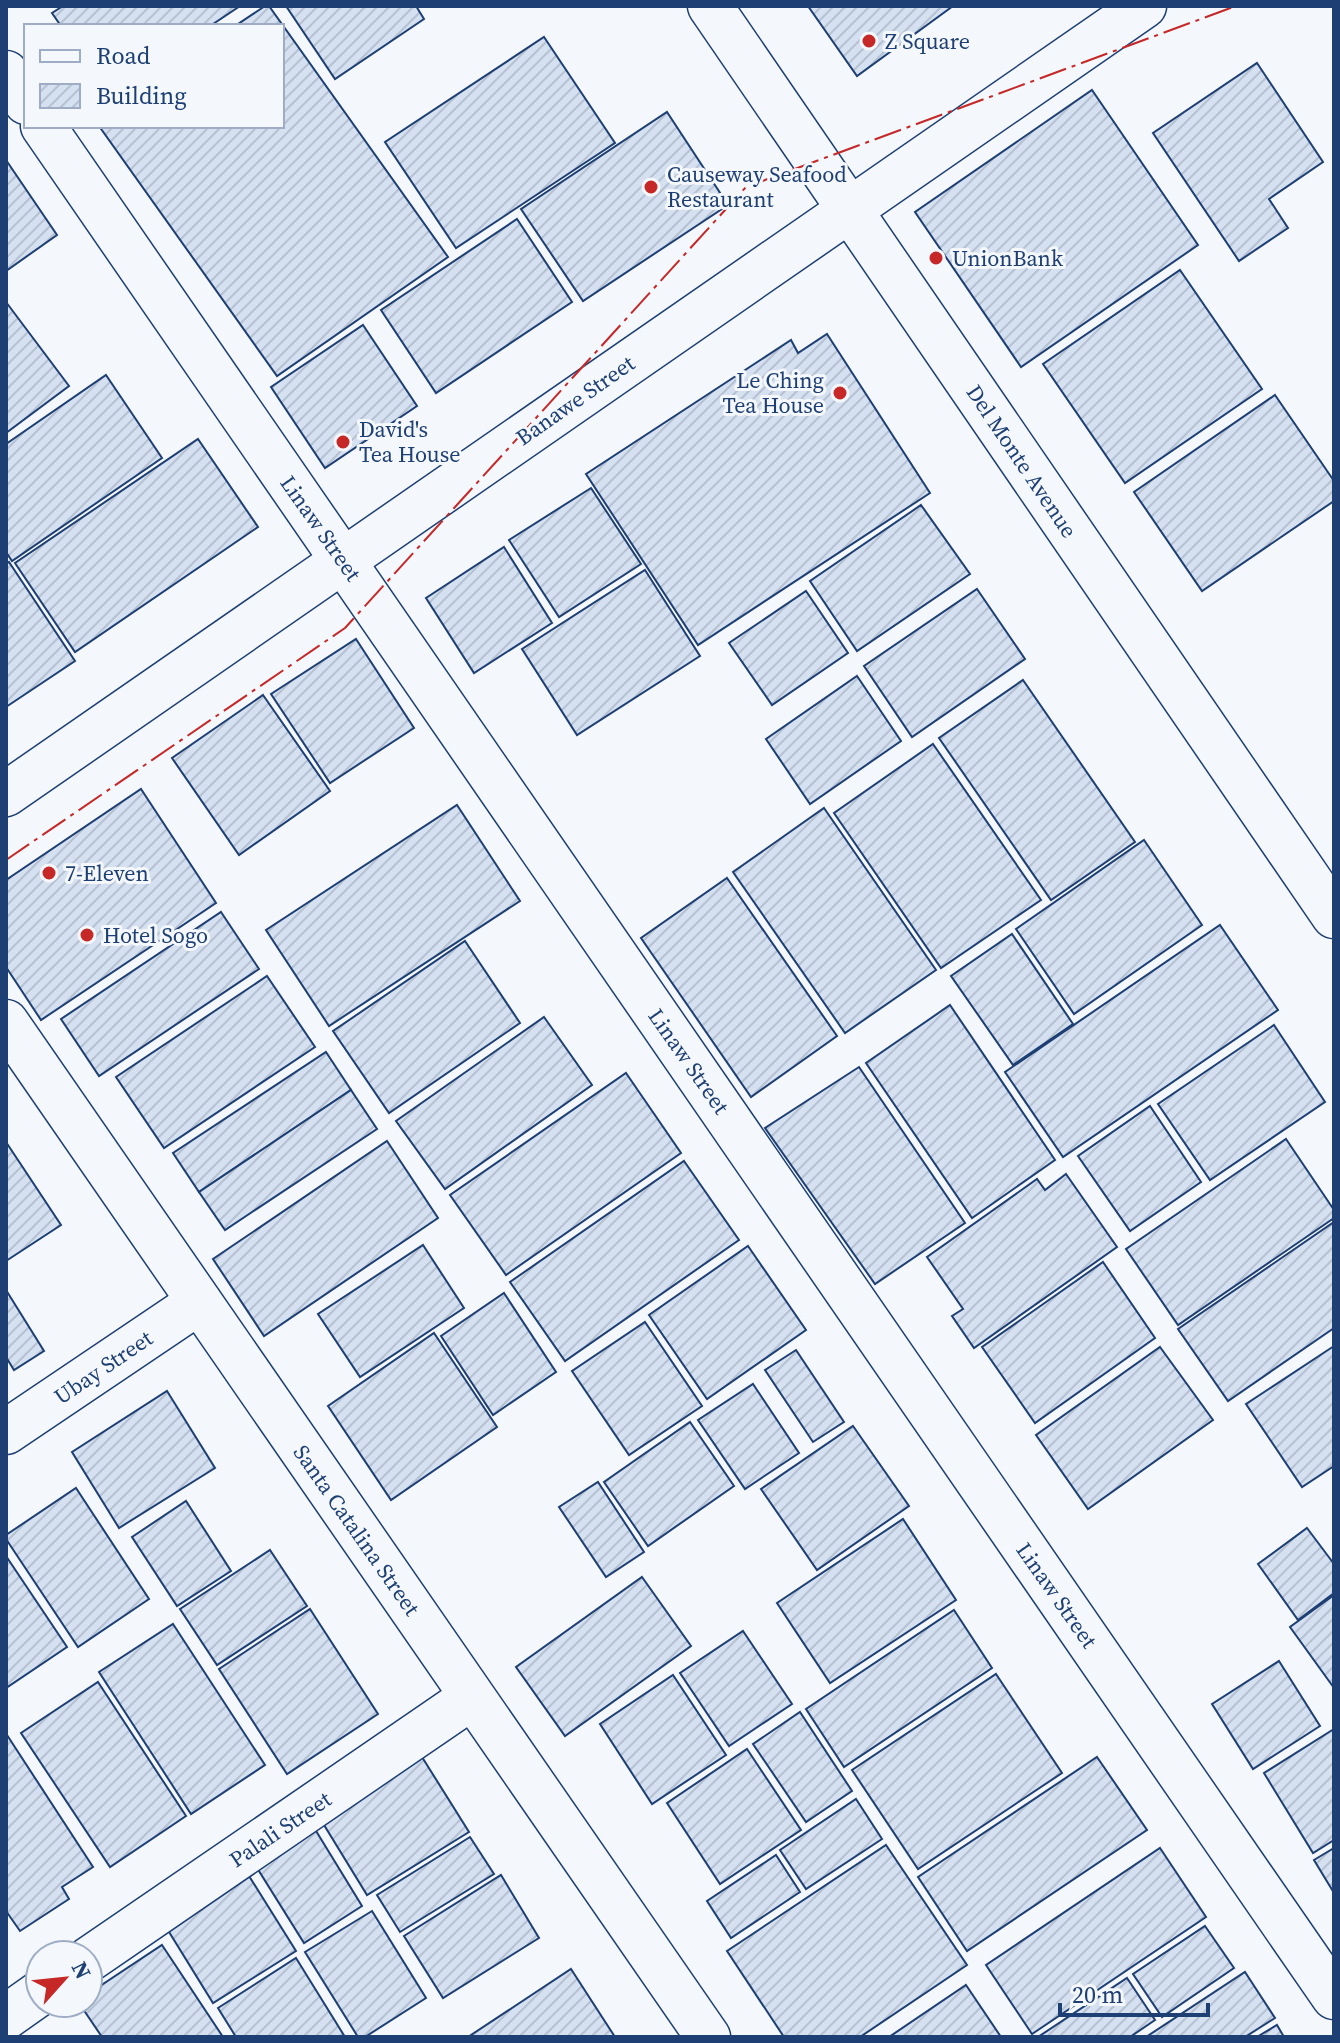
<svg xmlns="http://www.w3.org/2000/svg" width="1340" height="2043" font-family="'Source Serif 4',serif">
<defs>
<pattern id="building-hatch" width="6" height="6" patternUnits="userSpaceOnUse" patternTransform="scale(2)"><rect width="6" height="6" fill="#d5e0f0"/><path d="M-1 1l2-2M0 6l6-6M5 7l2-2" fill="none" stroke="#b6c1d1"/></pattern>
</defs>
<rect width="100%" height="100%" fill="#f4f7fb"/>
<g fill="url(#building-hatch)" stroke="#1d3f73" stroke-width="2">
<polygon points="63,6 240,6 210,26 61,26 52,13"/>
<polygon points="265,6 269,6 448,257 277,376 99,126 282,126 282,26 235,26"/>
<polygon points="286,6 416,6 424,19 335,79"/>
<polygon points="808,6 953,6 857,76"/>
<polygon points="544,37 615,143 456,248 385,142"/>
<polygon points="1257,63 1323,162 1269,199 1288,228 1239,261 1153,133"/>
<polygon points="1092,90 1198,245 1021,367 915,212"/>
<polygon points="667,112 728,205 583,301 521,209"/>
<polygon points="6,160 57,235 6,271"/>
<polygon points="517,219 572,302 436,393 381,310"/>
<polygon points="1180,270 1262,389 1125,483 1043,364"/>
<polygon points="6,302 69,386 6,433"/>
<polygon points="363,325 417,406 325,468 271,387"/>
<polygon points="827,334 930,493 698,645 586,474 791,340 798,353"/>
<polygon points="106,375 162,458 12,561 6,552 6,444"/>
<polygon points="1275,395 1334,481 1334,501 1202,591 1134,492"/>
<polygon points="198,439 258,527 75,652 15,563"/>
<polygon points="591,488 641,564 559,617 509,540"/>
<polygon points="921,505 970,574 857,651 810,581"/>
<polygon points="504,547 552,623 474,673 426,598"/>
<polygon points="9,562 75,661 6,707 6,564"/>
<polygon points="645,570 700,656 577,735 522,649"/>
<polygon points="977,589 1025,659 912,737 864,666"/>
<polygon points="806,591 848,653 772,705 729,643"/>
<polygon points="356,639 414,728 330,783 271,694"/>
<polygon points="857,676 901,741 810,804 766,739"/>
<polygon points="1023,680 1135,842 1051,900 939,738"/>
<polygon points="263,695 330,791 239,855 172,758"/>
<polygon points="933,744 1041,900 941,968 834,813"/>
<polygon points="141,789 216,903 41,1020 6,967 6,880"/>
<polygon points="457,805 520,901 329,1026 266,930"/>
<polygon points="824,808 936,970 845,1033 733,872"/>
<polygon points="1144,840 1202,925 1074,1014 1016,929"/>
<polygon points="727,878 837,1036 751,1097 641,938"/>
<polygon points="221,912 259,969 99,1076 61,1019"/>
<polygon points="1220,925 1278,1010 1063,1157 1005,1072"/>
<polygon points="1012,934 1073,1024 1013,1065 951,976"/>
<polygon points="465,941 520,1023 389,1113 333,1031"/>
<polygon points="267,976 315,1047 164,1148 116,1077"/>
<polygon points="950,1005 1055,1160 972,1218 866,1063"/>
<polygon points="544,1017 592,1085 445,1189 396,1121"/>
<polygon points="1274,1025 1325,1102 1210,1180 1158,1104"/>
<polygon points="326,1052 351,1090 199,1192 173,1153"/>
<polygon points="859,1067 965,1223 875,1284 765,1128"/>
<polygon points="626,1073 681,1153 506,1275 450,1195"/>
<polygon points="351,1090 377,1129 225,1230 199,1192"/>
<polygon points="1150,1106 1201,1182 1130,1231 1078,1156"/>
<polygon points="1286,1139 1334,1210 1334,1218 1178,1325 1126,1249"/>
<polygon points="387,1141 438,1218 264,1336 213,1259"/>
<polygon points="6,1142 61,1225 6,1261"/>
<polygon points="684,1161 739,1240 565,1361 510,1282"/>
<polygon points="1066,1174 1117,1247 974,1348 952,1316 963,1309 927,1257 1037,1179 1045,1190"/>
<polygon points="1334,1222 1334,1328 1228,1401 1178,1329"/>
<polygon points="423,1245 464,1308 360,1377 318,1314"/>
<polygon points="748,1246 806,1330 707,1399 649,1315"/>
<polygon points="1103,1262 1155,1338 1035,1423 982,1347"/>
<polygon points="6,1290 44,1351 14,1370 6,1357"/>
<polygon points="504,1293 556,1372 493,1415 441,1336"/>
<polygon points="645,1322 702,1406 629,1455 572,1371"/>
<polygon points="434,1333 497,1427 391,1500 328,1406"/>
<polygon points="1334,1346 1334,1466 1302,1487 1246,1404"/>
<polygon points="1160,1347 1213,1420 1088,1509 1036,1435"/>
<polygon points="796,1350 844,1422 813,1442 765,1370"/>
<polygon points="753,1384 799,1453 745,1489 698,1420"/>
<polygon points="167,1391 215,1468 119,1528 72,1452"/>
<polygon points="690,1422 734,1486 648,1546 604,1482"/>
<polygon points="853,1426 909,1506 817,1570 761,1489"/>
<polygon points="598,1482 644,1552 606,1577 559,1507"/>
<polygon points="76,1488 149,1599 78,1647 6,1539 6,1535"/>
<polygon points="186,1501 231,1571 177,1606 132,1537"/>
<polygon points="903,1519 956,1600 830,1683 777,1603"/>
<polygon points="1307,1528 1334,1564 1334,1593 1298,1620 1258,1564"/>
<polygon points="270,1550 307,1606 217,1665 180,1609"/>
<polygon points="6,1556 67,1647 6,1688"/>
<polygon points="642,1577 691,1646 565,1736 516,1667"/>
<polygon points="1334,1595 1334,1688 1290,1627"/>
<polygon points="310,1609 378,1714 287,1774 219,1669"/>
<polygon points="954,1610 992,1668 844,1767 806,1709"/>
<polygon points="173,1624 265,1765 191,1814 99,1672"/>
<polygon points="743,1631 792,1704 729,1746 680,1673"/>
<polygon points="1279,1661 1320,1726 1253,1769 1212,1704"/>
<polygon points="996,1674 1062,1773 918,1869 852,1770"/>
<polygon points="673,1675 726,1755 652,1804 600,1724"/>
<polygon points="98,1682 186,1816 110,1867 21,1733"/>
<polygon points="800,1712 852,1791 806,1822 753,1744"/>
<polygon points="1334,1729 1334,1840 1313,1853 1264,1773"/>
<polygon points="7,1735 93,1867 62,1887 69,1899 20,1931 6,1911"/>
<polygon points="747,1749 801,1830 720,1884 667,1803"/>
<polygon points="422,1757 469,1832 367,1895 321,1820"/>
<polygon points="1097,1757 1147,1830 967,1951 918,1877"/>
<polygon points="856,1799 882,1839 806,1889 780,1850"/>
<polygon points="313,1826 362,1906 304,1943 254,1863"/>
<polygon points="470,1837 494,1874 400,1932 377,1895"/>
<polygon points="886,1845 967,1965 860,2037 784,2037 727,1951"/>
<polygon points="1160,1848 1206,1917 1032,2034 986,1965"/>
<polygon points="1334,1848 1334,1893 1314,1860"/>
<polygon points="776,1855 800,1892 731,1938 707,1901"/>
<polygon points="501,1875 539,1938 443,1998 404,1936"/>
<polygon points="249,1876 296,1951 213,2003 166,1927"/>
<polygon points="372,1911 426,1998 365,2037 358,2037 305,1952"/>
<polygon points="1205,1926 1234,1968 1162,2017 1133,1974"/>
<polygon points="162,1945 223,2037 102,2037 79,2003 88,2003 88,1994"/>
<polygon points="296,1958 345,2037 236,2037 218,2008"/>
<polygon points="571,1969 615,2037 468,2037"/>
<polygon points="1245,1972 1275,2018 1245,2037 1146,2037"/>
<polygon points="1127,1978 1155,2020 1130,2037 1038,2037"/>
<polygon points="966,1985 1001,2037 889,2037"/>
<polygon points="1277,2025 1284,2037 1257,2037"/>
</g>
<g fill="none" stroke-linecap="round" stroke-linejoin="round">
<g stroke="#1d3f73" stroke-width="47">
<g id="minor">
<polyline points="6,73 26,102"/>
<polyline points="43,126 1334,1997"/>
<polyline points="6,1022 708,2037"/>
<polyline points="6,1432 199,1302"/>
<polyline points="88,1960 472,1697"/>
<polyline points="6,2017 40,1993"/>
</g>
</g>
<g stroke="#1d3f73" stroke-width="47">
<g id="major">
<polyline points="710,6 1334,916"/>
<polyline points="6,794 1144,6"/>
</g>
</g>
<use href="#minor" stroke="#f4f7fb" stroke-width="44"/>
<use href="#major" stroke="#f4f7fb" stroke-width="44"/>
<polyline stroke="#c62828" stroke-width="2" stroke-dasharray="28 6 4 6" stroke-linecap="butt" points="6,860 345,628 746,187 1236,6"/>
</g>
<g fill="#c62828" stroke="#f4f7fb" stroke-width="3">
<circle cx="869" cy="41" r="8"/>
<circle cx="651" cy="187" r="8"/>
<circle cx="936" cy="258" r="8"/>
<circle cx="840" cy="393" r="8"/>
<circle cx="343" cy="442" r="8"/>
<circle cx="49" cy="873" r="8"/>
<circle cx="87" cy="935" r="8"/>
</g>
<g text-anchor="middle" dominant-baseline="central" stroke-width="6" stroke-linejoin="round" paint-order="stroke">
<g font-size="22" fill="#1d3f73" stroke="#f4f7fb" text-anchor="start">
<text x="885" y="41">Z Square</text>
<text x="667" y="174">Causeway Seafood<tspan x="667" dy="25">Restaurant</tspan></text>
<text x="952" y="258">UnionBank</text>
<text x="824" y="380" text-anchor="end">Le Ching<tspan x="824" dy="25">Tea House</tspan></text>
<text x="359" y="429">David's<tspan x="359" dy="25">Tea House</tspan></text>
<text x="65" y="873">7-Eleven</text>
<text x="103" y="935">Hotel Sogo</text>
</g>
<g font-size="22" fill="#1d3f73" stroke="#f4f7fb">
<text transform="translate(575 400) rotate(-35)">Banawe Street</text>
<text transform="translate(1022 461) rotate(56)">Del Monte Avenue</text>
<text transform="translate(321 528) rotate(55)">Linaw Street</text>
<text transform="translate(689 1061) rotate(55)">Linaw Street</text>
<text transform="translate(103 1367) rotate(-34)">Ubay Street</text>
<text transform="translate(357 1530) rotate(55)">Santa Catalina Street</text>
<text transform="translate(1057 1595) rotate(55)">Linaw Street</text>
<text transform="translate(280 1829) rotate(-34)">Palali Street</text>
</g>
</g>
<rect width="1340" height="2043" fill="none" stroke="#1d3f73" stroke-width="16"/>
<rect x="24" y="24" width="260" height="104" fill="#f4f7fb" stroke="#9eadc5" stroke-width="2"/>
<rect x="40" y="50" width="40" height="12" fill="#f4f7fb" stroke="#9eadc5" stroke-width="2"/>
<text x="96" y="64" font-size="24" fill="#1d3f73">Road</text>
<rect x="40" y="84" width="40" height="24" fill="url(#building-hatch)" stroke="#9eadc5" stroke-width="2"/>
<text x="96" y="104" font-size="24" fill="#1d3f73">Building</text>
<g transform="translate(64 1979) rotate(63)"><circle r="38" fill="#f4f7fb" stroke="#9eadc5" stroke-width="2"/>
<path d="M0-6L14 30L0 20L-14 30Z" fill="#c62828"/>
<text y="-12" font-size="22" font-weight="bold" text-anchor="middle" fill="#1d3f73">N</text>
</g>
<path d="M1060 2003v12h148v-12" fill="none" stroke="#1d3f73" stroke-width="4"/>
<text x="1072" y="2003" font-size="24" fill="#1d3f73" stroke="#f4f7fb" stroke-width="6" paint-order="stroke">20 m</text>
</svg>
